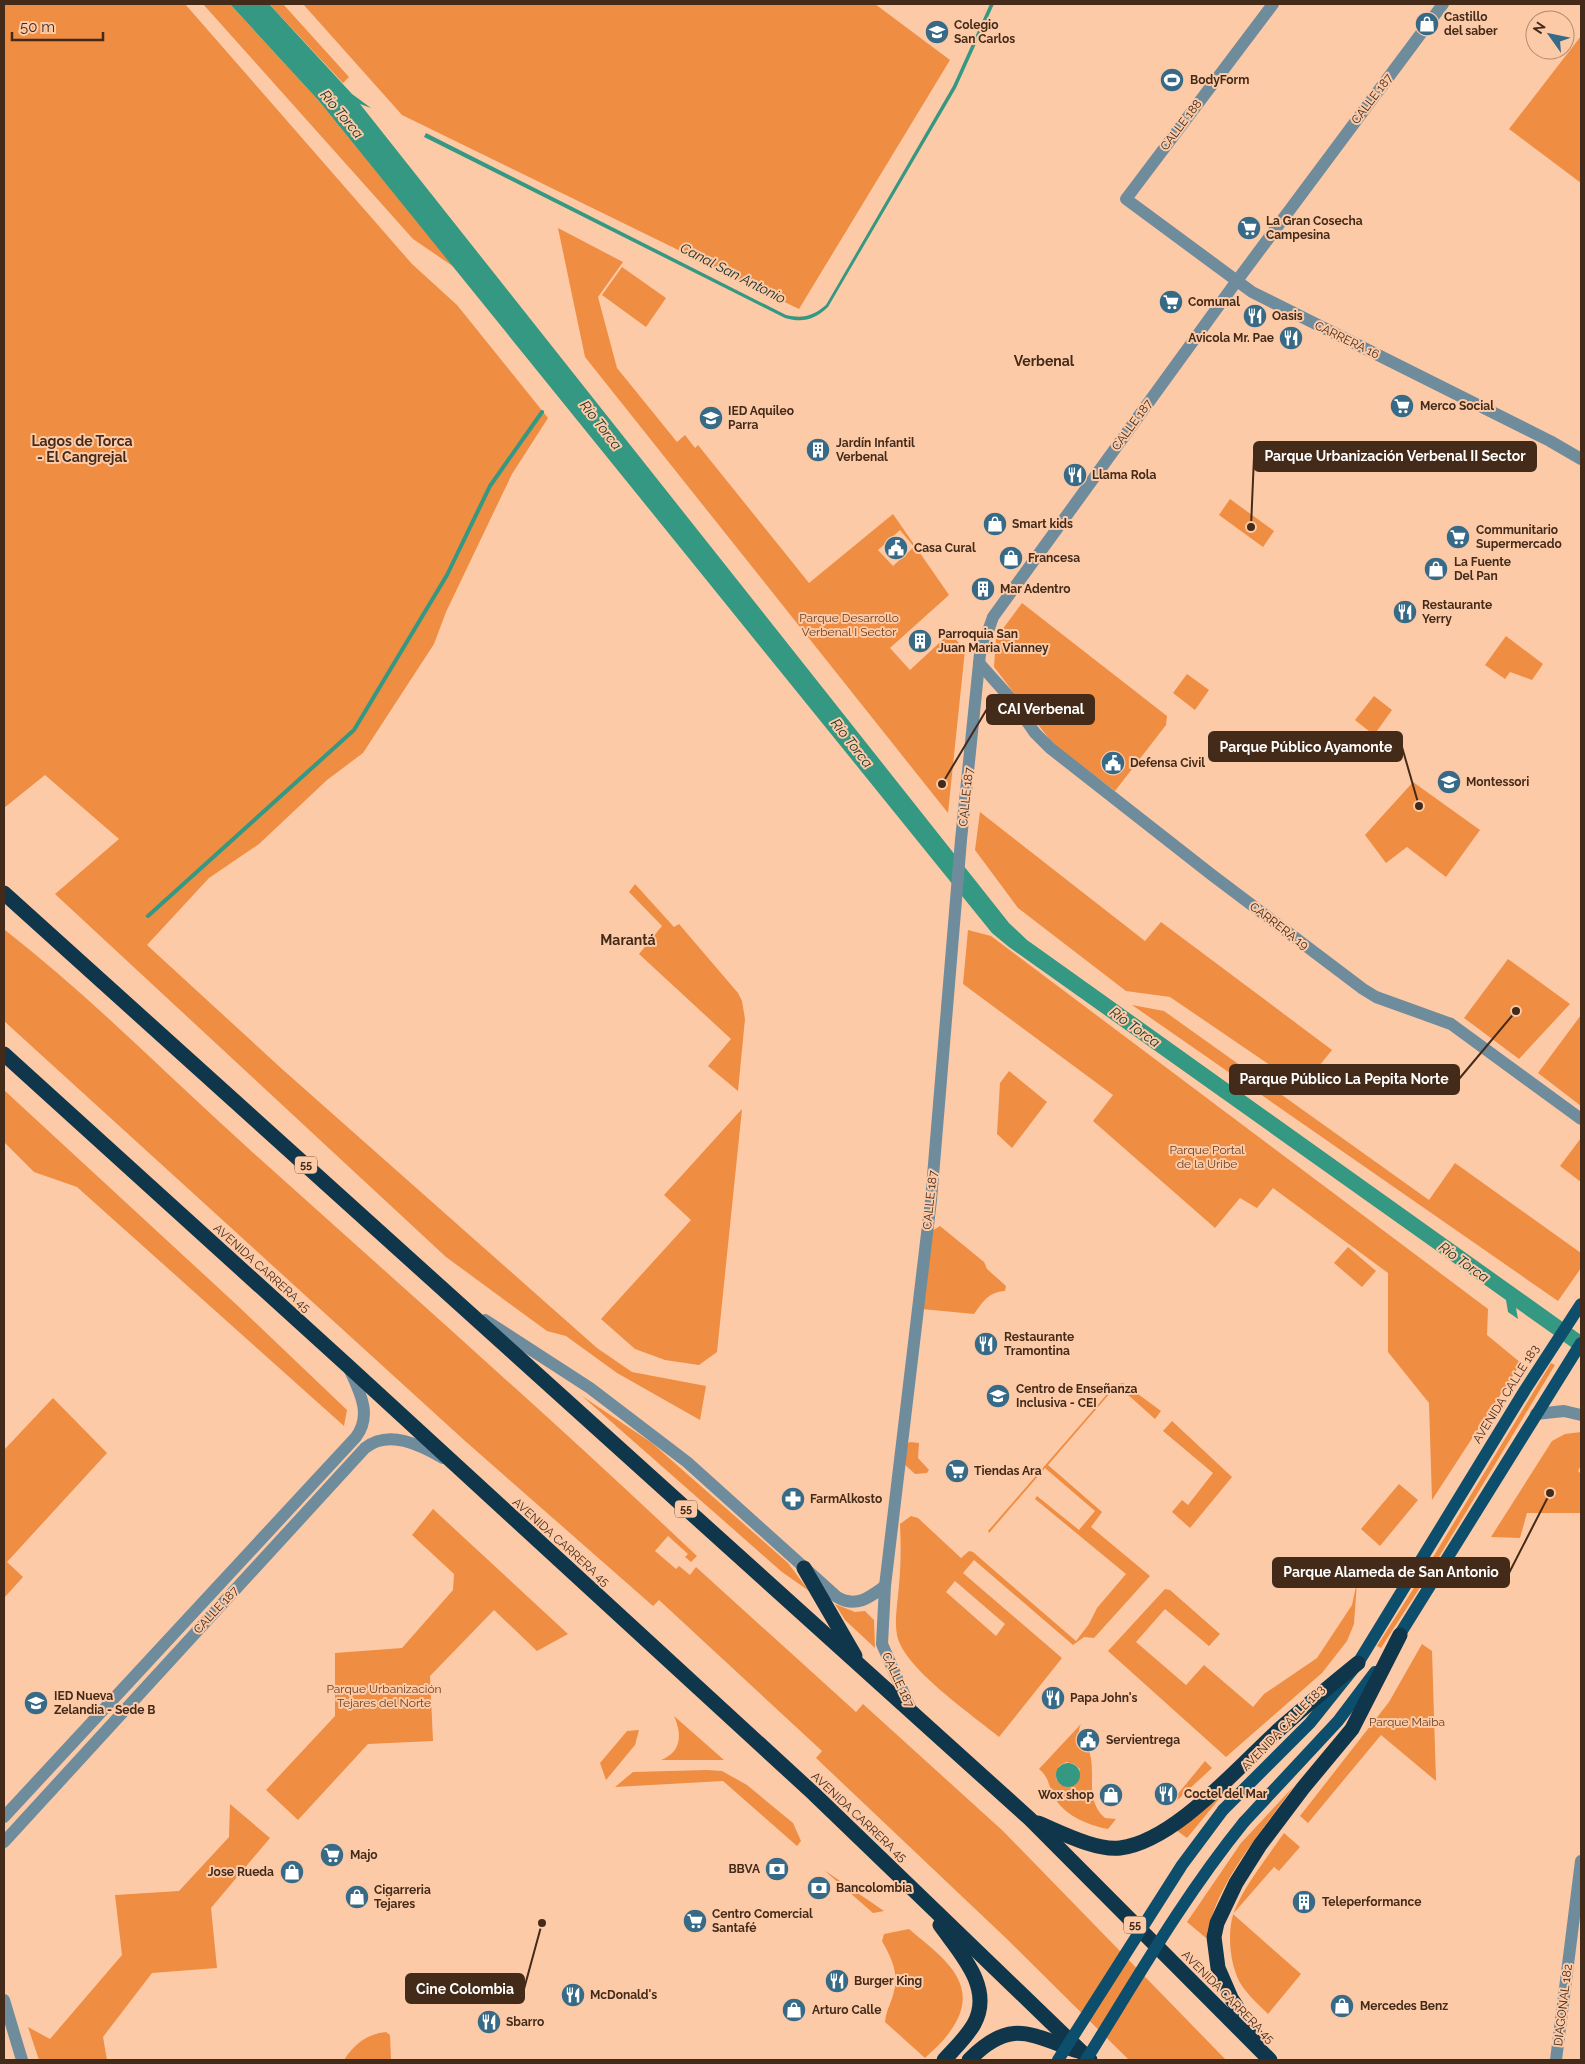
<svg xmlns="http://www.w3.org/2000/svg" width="1585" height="2064" font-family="Raleway,sans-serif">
<rect width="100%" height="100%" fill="#fdcaa7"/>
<g fill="#ef8d42" fill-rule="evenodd">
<polygon points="4,4 185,4 412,264 457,305 548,418 512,474 446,612 434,644 363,753 327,780 259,844 209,878 147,945 282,1069 597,1348 632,1372 706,1386 700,1420 617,1373 566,1336 547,1331 446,1257 55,894 119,839 45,775 4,808"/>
<polygon points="203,4 230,4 319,101 454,267 413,239"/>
<polygon points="269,4 283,4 349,77 343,83"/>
<polygon points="303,4 875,4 950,60 799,309 402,115"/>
<polygon points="1581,36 1581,183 1509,129"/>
<path d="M558,228L623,262L598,297L617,368L677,442L685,435L695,448L698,445L809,583L893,514L949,595L890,648L910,670L950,633L965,650L948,813L585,357ZM900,530L914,547L893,566L878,550Z"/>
<polygon points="622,267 666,298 646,327 602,295"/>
<polygon points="1230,499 1274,531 1263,547 1219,515"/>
<polygon points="1022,603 1167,716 1166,725 1115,791 1053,744 994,667 996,638"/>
<polygon points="1506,636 1543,664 1532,680 1510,672 1505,679 1485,665"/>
<polygon points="1187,674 1209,690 1195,710 1173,693"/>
<polygon points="1374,696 1392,710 1374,735 1355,720"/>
<polygon points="1413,782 1480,830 1446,877 1407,847 1386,863 1365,835"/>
<polygon points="980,812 1145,941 1161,922 1332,1050 1302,1087 1170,997 1126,991 1018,908 975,850"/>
<polygon points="635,884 674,927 679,924 738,993 742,1001 745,1019 738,1091 708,1066 731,1039 639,954 662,926 629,892"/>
<path d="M5,930C91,997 168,1076 249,1149C399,1284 550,1417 697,1556L691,1562L685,1557L688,1554L668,1536L655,1551L676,1569L679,1566L690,1575L696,1567L856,1712L863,1704L1003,1831L1226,2060H1129L1009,1941L816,1758L822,1751L659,1600L653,1606L464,1440L4,1021Z"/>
<polygon points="968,930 991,936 1488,1309 1487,1335 1521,1363 1432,1500 1429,1403 1388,1352 1388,1273 1273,1188 1257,1208 1240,1198 1215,1228 1093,1121 1113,1095 963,984"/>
<polygon points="1508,959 1570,1004 1519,1059 1464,1018"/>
<polygon points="1132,1005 1164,1011 1429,1200 1455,1163 1581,1253 1581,1268 1558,1301"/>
<polygon points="1581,1015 1581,1106 1538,1073"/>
<polygon points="1009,1071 1047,1102 1012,1148 997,1134 1000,1083"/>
<polygon points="4,1090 238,1306 347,1410 344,1426 77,1187 34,1172 4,1142"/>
<polygon points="742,1109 717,1352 699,1365 665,1360 635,1349 601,1319 691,1220 664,1195"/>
<polygon points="1581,1138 1581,1182 1560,1166"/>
<path d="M940,1226L984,1262L987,1269L1006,1286L1005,1291C988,1292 982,1303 974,1314L922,1309L932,1231Z"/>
<polygon points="1348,1247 1376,1271 1362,1287 1334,1263"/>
<polygon points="1551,1363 1555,1365 1428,1575 1381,1648 1377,1646 1424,1572"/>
<path d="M1123,1383L1161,1411L1155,1419L1117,1385L1048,1465L1102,1512L1091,1527L1150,1576L1094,1638L1084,1637L1073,1645L974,1560L963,1573L1062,1658L999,1737C973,1715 903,1668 897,1635C894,1619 898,1601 899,1585C901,1564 901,1544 900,1524L911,1516L918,1518L961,1558L969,1551L973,1552L1076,1641L1089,1624L1097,1608L1126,1574L1035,1499L1037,1496L1079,1530L1095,1511L1045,1468L989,1533L988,1531L1115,1385ZM955,1581L1005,1624L996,1636L946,1592Z"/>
<polygon points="582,1396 652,1443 788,1563 809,1591 782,1572"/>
<polygon points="53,1398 107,1453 7,1562 23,1577 4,1598 4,1450"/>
<polygon points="1172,1421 1232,1477 1190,1528 1172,1512 1182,1500 1188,1505 1213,1473 1163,1431"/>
<polygon points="1581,1432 1581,1465 1578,1471 1581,1474 1581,1513 1527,1513 1520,1538 1491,1537 1552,1441 1565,1434"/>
<polygon points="910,1442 919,1443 918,1458 929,1470 927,1473 915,1474 903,1463 907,1444"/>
<polygon points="1399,1484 1418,1500 1380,1546 1361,1529"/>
<polygon points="433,1509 568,1634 537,1651 494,1610 430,1676 433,1741 368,1744 298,1820 266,1790 335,1716 335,1653 402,1648 453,1590 454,1574 412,1535"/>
<polygon points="1357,1582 1354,1624 1347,1641 1322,1673 1226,1757 1108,1651 1165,1589 1170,1590 1220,1634 1209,1646 1165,1609 1136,1642 1186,1685 1204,1665 1253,1707 1264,1694 1317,1658 1352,1605"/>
<polygon points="835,1604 855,1612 865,1611 874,1620 875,1648 845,1620"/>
<polygon points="1422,1644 1432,1651 1436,1781 1381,1735 1308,1823 1300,1816 1389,1702"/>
<path d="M674,1716L724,1760H661C682,1752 682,1734 674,1716Z"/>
<path d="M1081,1724C1075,1735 1084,1739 1088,1748C1098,1772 1083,1799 1105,1818L1116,1819L1108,1829C1087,1825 1060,1814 1052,1792C1048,1783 1048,1776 1039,1769ZM1066,1762L1074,1764L1080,1769L1072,1786C1064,1788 1059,1785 1056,1778L1059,1766Z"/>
<polygon points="639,1730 635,1745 606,1780 600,1763 627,1731"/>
<polygon points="1283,1735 1219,1799 1187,1838 1176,1830"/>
<polygon points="1205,1761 1212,1768 1174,1803 1172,1801"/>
<polygon points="707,1770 722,1771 747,1785 793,1823 801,1841 797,1846 723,1781 615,1787 633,1772"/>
<path d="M1294,1786C1261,1833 1217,1881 1206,1938L1187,1922L1241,1843Z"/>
<polygon points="230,1804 270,1838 211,1908 217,1968 152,1973 103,2037 107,2060 39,2060 28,2027 50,2039 122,1955 115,1895 179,1891 229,1837"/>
<path d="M1284,1833L1300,1847L1279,1871L1274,1867L1233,1914L1301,1974L1268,2014C1259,2005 1249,1996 1242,1986C1230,1968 1227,1935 1233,1915C1241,1890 1269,1855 1284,1833Z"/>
<polygon points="824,1870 884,1911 873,1913"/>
<path d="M909,1929C943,1958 985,1985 949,2033C943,2042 933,2050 925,2058L885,2022C886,2010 892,2002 894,1991C899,1973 891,1957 882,1941L884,1934Z"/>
<path d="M386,2032L390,2035L391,2060H344C354,2044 367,2034 386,2032Z"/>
</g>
<g fill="#349882">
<polygon points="230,4 269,4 352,94 371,108 360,104 1009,923 1027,940 1581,1335 1581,1354 1516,1308 1518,1319 1508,1312 1506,1300 1009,947 992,933 319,101"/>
<path d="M990,4H994L956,88L828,307C814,320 803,323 785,318L424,137L426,133L786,315C803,319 813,316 826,305L953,86Z"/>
<circle cx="1068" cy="1775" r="12"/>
</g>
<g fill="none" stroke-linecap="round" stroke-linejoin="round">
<polyline stroke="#349882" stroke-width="4" points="148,916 354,730 447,575 490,486 542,412"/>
<g stroke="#6f8c9d" stroke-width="12">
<polyline points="1273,4 1126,199 1252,292 1550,441 1581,459"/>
<polyline points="979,663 1012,700 1035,733 1050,748 1212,875 1363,989 1376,997 1451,1024 1581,1119"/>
<path d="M485,1320L590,1388L687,1462L837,1597C856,1608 869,1598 885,1586"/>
<polyline points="1536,1414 1564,1411 1581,1415"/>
<polyline points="911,1710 882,1644 885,1586 931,1200 961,840 980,654 993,617 1236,282 1443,4"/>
<path d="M4,1817L356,1437C373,1414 359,1391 349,1368"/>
<path d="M4,1842L365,1448C389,1429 420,1445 443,1458"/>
<polyline points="4,2000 22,2060"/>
<polyline points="1556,2060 1581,1861"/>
</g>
<g stroke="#0d4e6c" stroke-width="12">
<polyline points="1395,1642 1581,1343"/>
<polyline points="1223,1810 1310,1723 1358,1663 1525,1390 1581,1304"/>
<polyline points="1244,1822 1338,1721 1375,1672"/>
</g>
<g stroke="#0f364a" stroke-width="15">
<polyline points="4,893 1030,1819 1270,2060"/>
<polyline points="4,1054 348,1366 814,1794 1090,2060"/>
<polyline points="804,1568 855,1656"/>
<path d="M1038,1823C1060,1832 1096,1851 1120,1848C1176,1841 1240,1764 1282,1727C1307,1705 1332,1684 1358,1663"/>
<path d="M940,1925C960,1953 994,1988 974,2024C966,2038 954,2049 944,2060"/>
<polyline points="1258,2039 1231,1998 1218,1968 1214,1937 1217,1923 1236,1883 1260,1845 1303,1788 1352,1729 1400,1635"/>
<path d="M969,2060C1010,2018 1029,2034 1078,2051"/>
</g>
<g stroke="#0d4e6c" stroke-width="12">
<polyline points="1058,2060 1182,1865 1223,1810"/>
<path d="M1086,2060C1136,1980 1184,1896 1244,1822"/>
</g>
</g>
<defs>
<g id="shop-disc" transform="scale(1.25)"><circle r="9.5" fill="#376a87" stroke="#fdcaa7"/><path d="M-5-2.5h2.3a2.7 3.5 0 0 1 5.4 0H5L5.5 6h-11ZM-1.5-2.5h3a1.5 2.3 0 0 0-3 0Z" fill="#fff"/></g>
<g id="school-disc" transform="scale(1.25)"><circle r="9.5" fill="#376a87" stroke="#fdcaa7"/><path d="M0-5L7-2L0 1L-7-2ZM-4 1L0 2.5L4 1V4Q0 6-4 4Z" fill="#fff"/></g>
<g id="stadium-disc" transform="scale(1.25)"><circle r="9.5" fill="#376a87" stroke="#fdcaa7"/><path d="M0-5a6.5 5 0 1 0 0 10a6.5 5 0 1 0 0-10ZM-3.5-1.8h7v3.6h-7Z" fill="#fff"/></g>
<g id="supermarket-disc" transform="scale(1.25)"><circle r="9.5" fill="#376a87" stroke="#fdcaa7"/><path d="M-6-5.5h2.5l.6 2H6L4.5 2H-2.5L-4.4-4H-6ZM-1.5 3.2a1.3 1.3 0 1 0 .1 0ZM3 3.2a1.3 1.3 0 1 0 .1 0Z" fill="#fff"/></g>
<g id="restaurant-disc" transform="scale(1.25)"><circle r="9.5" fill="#376a87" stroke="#fdcaa7"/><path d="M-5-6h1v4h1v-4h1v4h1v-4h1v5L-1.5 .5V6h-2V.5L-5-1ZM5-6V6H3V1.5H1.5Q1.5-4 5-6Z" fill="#fff"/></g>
<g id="building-disc" transform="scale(1.25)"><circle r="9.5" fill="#376a87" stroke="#fdcaa7"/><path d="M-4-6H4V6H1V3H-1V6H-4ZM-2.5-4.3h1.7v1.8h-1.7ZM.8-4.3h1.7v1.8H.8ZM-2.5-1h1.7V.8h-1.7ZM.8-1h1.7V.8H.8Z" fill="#fff"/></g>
<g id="civic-disc" transform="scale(1.25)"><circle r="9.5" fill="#376a87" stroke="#fdcaa7"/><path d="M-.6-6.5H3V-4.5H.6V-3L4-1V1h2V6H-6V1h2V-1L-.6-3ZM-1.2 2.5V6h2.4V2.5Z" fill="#fff"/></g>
<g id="pharmacy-disc" transform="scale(1.25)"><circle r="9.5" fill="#376a87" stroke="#fdcaa7"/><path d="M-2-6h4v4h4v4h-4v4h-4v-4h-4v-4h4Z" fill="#fff"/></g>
<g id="bank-disc" transform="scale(1.25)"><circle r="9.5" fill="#376a87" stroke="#fdcaa7"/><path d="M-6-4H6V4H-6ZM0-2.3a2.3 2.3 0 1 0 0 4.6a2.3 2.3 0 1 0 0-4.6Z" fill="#fff"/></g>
</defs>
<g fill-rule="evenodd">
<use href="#shop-disc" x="1427" y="24"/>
<use href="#school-disc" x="937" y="32"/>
<use href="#stadium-disc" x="1172" y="80"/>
<use href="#supermarket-disc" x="1249" y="228"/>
<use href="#supermarket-disc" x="1171" y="302"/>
<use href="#restaurant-disc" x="1255" y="316"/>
<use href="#restaurant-disc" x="1291" y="338"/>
<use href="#supermarket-disc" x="1402" y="406"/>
<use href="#school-disc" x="711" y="418"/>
<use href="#building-disc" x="818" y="450"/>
<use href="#restaurant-disc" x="1075" y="475"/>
<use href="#shop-disc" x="995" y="524"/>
<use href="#supermarket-disc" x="1458" y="537"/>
<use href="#civic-disc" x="896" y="548"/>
<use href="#shop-disc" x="1011" y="558"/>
<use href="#shop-disc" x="1436" y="569"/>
<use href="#building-disc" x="983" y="589"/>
<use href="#restaurant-disc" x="1405" y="612"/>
<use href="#building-disc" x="920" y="641"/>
<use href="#civic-disc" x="1113" y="763"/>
<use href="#school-disc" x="1449" y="782"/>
<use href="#restaurant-disc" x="986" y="1344"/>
<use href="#school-disc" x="998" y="1396"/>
<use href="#supermarket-disc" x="957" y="1471"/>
<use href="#pharmacy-disc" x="793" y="1499"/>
<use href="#restaurant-disc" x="1053" y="1698"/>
<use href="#school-disc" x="36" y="1703"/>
<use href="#civic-disc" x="1088" y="1740"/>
<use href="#restaurant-disc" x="1166" y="1794"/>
<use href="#shop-disc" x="1111" y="1795"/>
<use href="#supermarket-disc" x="332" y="1855"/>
<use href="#bank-disc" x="777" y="1869"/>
<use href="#shop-disc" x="292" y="1872"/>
<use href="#bank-disc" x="819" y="1888"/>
<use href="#shop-disc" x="357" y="1897"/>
<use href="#building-disc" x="1304" y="1902"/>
<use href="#supermarket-disc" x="695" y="1921"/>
<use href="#restaurant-disc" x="837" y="1981"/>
<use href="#restaurant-disc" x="573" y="1995"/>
<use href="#shop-disc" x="1342" y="2006"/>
<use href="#shop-disc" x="794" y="2010"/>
<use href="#restaurant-disc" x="489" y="2022"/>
</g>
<g text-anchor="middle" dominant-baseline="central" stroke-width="4" stroke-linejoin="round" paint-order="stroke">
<g fill="#fdcaa7" stroke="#7b5a44" stroke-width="1">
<rect x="295" y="1156.5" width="22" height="17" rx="4"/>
<rect x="675" y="1500.5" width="22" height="17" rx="4"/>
<rect x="1124" y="1916.5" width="22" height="17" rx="4"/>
</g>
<g font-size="11" font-weight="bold" fill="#432a19">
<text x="306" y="1165">55</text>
<text x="686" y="1509">55</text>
<text x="1135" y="1925">55</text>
</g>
<g font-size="12" font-weight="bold" fill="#432a19" stroke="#fdcaa7" text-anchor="start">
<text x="1444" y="17">Castillo<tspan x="1444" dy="14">del saber</tspan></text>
<text x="954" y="25">Colegio<tspan x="954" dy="14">San Carlos</tspan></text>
<text x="1190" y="80">BodyForm</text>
<text x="1266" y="221">La Gran Cosecha<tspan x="1266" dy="14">Campesina</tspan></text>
<text x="1188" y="302">Comunal</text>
<text x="1272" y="316">Oasis</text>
<text x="1274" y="338" text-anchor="end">Avicola Mr. Pae</text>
<text x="1420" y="406">Merco Social</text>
<text x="728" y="411">IED Aquileo<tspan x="728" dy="14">Parra</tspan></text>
<text x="836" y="443">Jardín Infantil<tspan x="836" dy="14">Verbenal</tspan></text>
<text x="1092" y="475">Llama Rola</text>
<text x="1012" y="524">Smart kids</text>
<text x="1476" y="530">Communitario<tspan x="1476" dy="14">Supermercado</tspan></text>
<text x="914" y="548">Casa Cural</text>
<text x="1028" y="558">Francesa</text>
<text x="1454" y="562">La Fuente<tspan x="1454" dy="14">Del Pan</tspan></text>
<text x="1000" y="589">Mar Adentro</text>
<text x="1422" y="605">Restaurante<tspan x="1422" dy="14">Yerry</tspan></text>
<text x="938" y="634">Parroquia San<tspan x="938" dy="14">Juan Maria Vianney</tspan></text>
<text x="1130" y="763">Defensa Civil</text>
<text x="1466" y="782">Montessori</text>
<text x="1004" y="1337">Restaurante<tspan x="1004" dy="14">Tramontina</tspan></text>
<text x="1016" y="1389">Centro de Enseñanza<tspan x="1016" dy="14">Inclusiva - CEI</tspan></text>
<text x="974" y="1471">Tiendas Ara</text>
<text x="810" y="1499">FarmAlkosto</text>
<text x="54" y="1696">IED Nueva<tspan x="54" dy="14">Zelandia - Sede B</tspan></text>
<text x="1070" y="1698">Papa John's</text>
<text x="1106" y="1740">Servientrega</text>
<text x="1184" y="1794">Coctel del Mar</text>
<text x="1094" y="1795" text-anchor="end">Wox shop</text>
<text x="350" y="1855">Majo</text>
<text x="760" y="1869" text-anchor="end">BBVA</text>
<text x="274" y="1872" text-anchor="end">Jose Rueda</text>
<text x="836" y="1888">Bancolombia</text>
<text x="374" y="1890">Cigarreria<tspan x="374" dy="14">Tejares</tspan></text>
<text x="1322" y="1902">Teleperformance</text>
<text x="712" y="1914">Centro Comercial<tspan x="712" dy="14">Santafé</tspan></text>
<text x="854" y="1981">Burger King</text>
<text x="590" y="1995">McDonald's</text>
<text x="1360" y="2006">Mercedes Benz</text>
<text x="812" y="2010">Arturo Calle</text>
<text x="506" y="2022">Sbarro</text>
</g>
<g font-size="12" fill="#432a19" stroke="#fdcaa7">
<text transform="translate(1372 99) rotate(-53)">CALLE 187</text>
<text transform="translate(1181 125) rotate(-53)">CALLE 188</text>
<text transform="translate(1347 340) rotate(26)">CARRERA 16</text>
<text transform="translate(1132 425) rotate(-54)">CALLE 187</text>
<text transform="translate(966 797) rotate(-84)">CALLE 187</text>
<text transform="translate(1279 926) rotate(37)">CARRERA 19</text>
<text transform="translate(930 1200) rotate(-84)">CALLE 187</text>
<text transform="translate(262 1268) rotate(42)">AVENIDA CARRERA 45</text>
<text transform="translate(1506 1394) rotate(-58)">AVENIDA CALLE 183</text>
<text transform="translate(561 1542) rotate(42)">AVENIDA CARRERA 45</text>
<text transform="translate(216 1610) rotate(-47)">CALLE 187</text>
<text transform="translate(898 1680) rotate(65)">CALLE 187</text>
<text transform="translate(1283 1728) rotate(-46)">AVENIDA CALLE 183</text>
<text transform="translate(859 1817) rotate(43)">AVENIDA CARRERA 45</text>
<text transform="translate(1228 1997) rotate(45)">AVENIDA CARRERA 45</text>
<text transform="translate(1563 2005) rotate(-83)">DIAGONAL 182</text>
</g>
<g font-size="12" fill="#6a3e1d" stroke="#fdcaa7">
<text x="849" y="618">Parque Desarrollo<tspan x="849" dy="14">Verbenal I Sector</tspan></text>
<text x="1207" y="1150">Parque Portal<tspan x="1207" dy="14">de la Uribe</tspan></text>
<text x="384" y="1689">Parque Urbanización<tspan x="384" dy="14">Tejares del Norte</tspan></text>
<text x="1407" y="1722">Parque Maiba</text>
</g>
<g font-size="14" font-style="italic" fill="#13312a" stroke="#fdcaa7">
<text transform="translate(342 114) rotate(50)">Río Torca</text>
<text transform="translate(733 273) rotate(27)">Canal San Antonio</text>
<text transform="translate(601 425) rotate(52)">Río Torca</text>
<text transform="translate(852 743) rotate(52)">Río Torca</text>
<text transform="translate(1135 1027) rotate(36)">Río Torca</text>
<text transform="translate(1464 1262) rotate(36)">Río Torca</text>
</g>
<g font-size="14" font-weight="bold" fill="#432a19" stroke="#fdcaa7">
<text x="1044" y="361">Verbenal</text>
<text x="82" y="441">Lagos de Torca<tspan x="82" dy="16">- El Cangrejal</tspan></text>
<text x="628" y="940">Marantá</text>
</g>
</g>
<path fill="none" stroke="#432a19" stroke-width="2" d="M1251 527L1254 457M942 784L987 709M1419 806L1402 747M1516 1011L1459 1079M1550 1493L1509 1573M542 1923L524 1989"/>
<g fill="#432a19" stroke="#fdcaa7" stroke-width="2">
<circle cx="1251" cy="527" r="5"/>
<circle cx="942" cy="784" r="5"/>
<circle cx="1419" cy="806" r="5"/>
<circle cx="1516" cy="1011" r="5"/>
<circle cx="1550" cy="1493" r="5"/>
<circle cx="542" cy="1923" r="5"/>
</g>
<g fill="#432a19" stroke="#432a19" stroke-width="2">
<rect x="1254" y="442" width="282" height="29" rx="5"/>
<rect x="987" y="695" width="107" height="29" rx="5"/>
<rect x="1209" y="732" width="193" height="29" rx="5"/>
<rect x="1230" y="1065" width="229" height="29" rx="5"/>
<rect x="1273" y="1558" width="236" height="29" rx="5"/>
<rect x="406" y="1974" width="118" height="29" rx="5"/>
</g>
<g font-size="14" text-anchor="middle" font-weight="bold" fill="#fff">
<text x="1395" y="461">Parque Urbanización Verbenal II Sector</text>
<text x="1041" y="714">CAI Verbenal</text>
<text x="1306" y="752">Parque Público Ayamonte</text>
<text x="1344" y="1084">Parque Público La Pepita Norte</text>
<text x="1391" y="1577">Parque Alameda de San Antonio</text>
<text x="465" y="1994">Cine Colombia</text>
</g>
<rect width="1585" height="2064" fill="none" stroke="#432a19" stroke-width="10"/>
<g transform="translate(1550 35) rotate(303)"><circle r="24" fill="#fdcaa7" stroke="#b38a6e"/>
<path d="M0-4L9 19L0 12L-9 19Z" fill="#376a87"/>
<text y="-8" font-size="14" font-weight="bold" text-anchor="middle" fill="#432a19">N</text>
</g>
<path d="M12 32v8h91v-8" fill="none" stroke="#432a19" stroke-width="2.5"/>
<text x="20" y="32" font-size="15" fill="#432a19" stroke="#fdcaa7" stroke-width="4" paint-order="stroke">50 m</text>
</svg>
